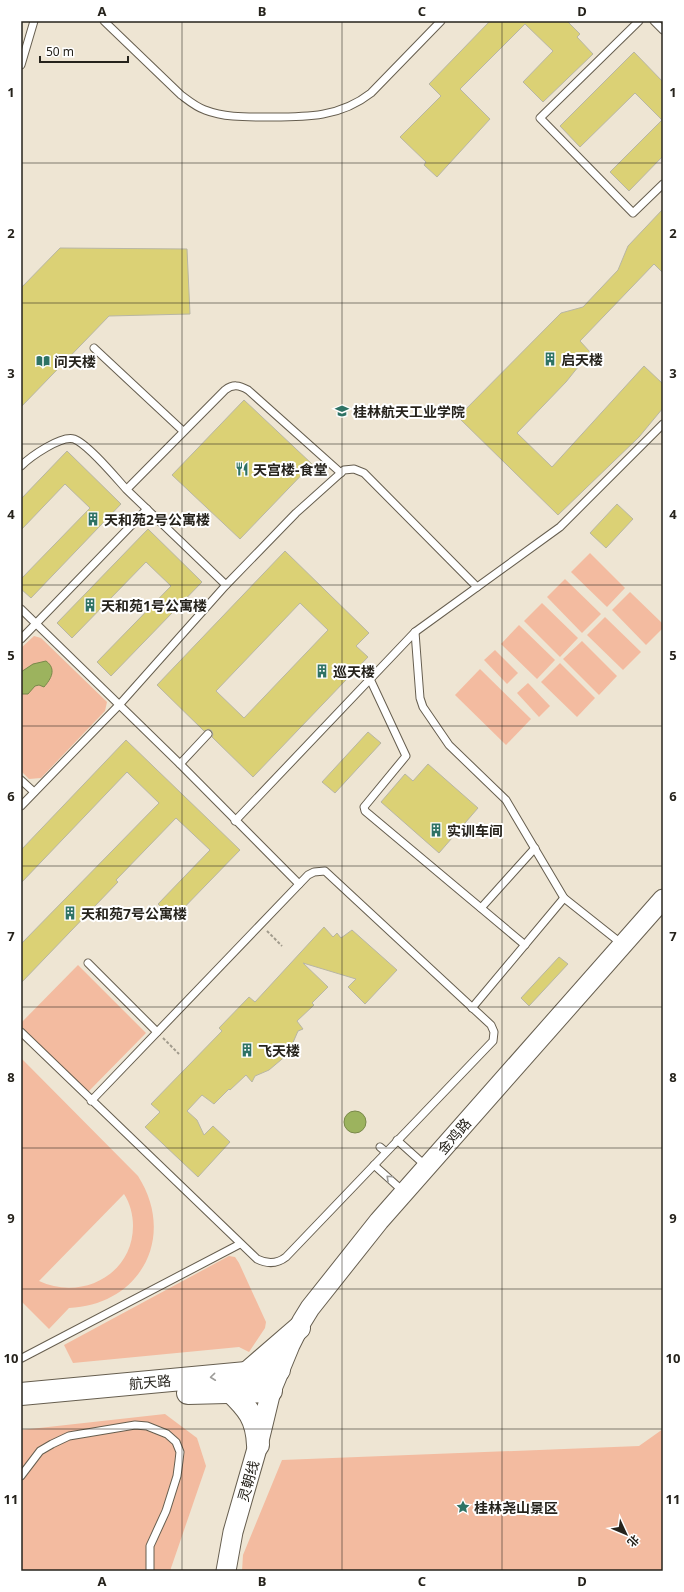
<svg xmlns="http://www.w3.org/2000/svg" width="684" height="1592" font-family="'Noto Sans','Noto Sans SC',sans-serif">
<rect width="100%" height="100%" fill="#eee5d3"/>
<g fill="#f3bba0" fill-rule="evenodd">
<polygon points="590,553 625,588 607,607 571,572"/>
<polygon points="565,579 601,614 582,633 547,597"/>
<polygon points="630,592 663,624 663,628 646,645 612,610"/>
<polygon points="542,603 578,638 560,657 524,621"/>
<polygon points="605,617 641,652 623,670 587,635"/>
<polygon points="519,625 555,660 537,679 501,644"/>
<polygon points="34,636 41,638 107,702 105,711 41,778 29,779 21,771 21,648"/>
<polygon points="582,641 617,676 599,695 563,659"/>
<polygon points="495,650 518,673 507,684 484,660"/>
<polygon points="560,663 595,698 577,717 541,682"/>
<polygon points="480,669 531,719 506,745 455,695"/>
<polygon points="528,683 550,706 539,717 517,693"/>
<polygon points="78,965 146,1033 88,1092 21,1026 21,1023"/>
<path d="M21,1058L138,1176C177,1237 140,1305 69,1308L49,1329L21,1301ZM124,1194C130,1203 133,1215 133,1226C133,1275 81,1301 39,1281Z"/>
<polygon points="229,1256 235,1257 239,1263 266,1322 265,1328 249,1352 239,1347 73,1363 64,1345"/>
<polygon points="165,1414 197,1438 206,1466 170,1571 21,1571 21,1430"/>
<polygon points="663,1429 663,1571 242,1571 243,1555 282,1460 639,1446"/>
</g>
<g fill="#9cb35e" stroke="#79884a">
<path d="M46,661C57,669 51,679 44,687L39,685L35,686L28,694H21V672L33,664Z"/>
<circle cx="355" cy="1122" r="11"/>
</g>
<g fill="#dbd175" stroke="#b8b6a4" fill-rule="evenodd">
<polygon points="490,21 567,21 580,34 577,37 593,54 543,102 523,82 553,51 525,24 460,89 490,119 437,177 424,165 426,162 400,137 441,96 429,84"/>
<polygon points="634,52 663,82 663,156 629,191 610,172 662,120 635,93 580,147 560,126"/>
<polygon points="663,209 663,273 654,264 580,341 590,352 566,382 517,433 552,467 644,366 663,384 663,408 639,437 558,515 458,417 561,313 583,307 618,270 628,246"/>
<polygon points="60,248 187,249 190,314 109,316 21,407 21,288"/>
<polygon points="244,400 312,464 240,539 172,475"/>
<polygon points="67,451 121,504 31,598 21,589 21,579 90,508 65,484 21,530 21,499"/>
<polygon points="617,504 633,519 606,548 590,533"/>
<polygon points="148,529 202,582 111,676 97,662 171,586 146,562 72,638 57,623"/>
<path d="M285,551L369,633L356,646L368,657L253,777L212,737L213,735L212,731L209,729L204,731L157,685ZM300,603L328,630L244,718L216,691Z"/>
<polygon points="368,732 381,743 335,793 322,782"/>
<polygon points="126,740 240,850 173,919 158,904 210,850 176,818 116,880 118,882 21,983 21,944 159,803 127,772 21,883 21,850"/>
<polygon points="428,764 478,808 439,853 381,802 405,774 413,781"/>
<polygon points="324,927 333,937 337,933 341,938 352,930 397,970 365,1004 348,987 356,979 303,963 328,987 312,1003 314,1005 297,1021 303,1029 298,1031 288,1054 269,1070 255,1076 252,1082 246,1075 230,1090 229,1089 214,1104 202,1095 187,1111 197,1120 204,1135 213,1126 230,1142 198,1177 145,1127 160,1112 151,1104 222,1031 219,1028 249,997 255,1002"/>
<polygon points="559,957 568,964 529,1006 521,998"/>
</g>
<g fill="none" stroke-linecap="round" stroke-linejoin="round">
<g stroke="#665e4f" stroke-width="9">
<g id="service">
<path d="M104,21L181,95C189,101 196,107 205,110C223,117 243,117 262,117C302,117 338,119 371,93L441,21"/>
<polyline points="639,21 540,118 633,213 663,184"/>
<polyline points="654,21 663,30"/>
<polyline points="21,65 34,21"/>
<polyline points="94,348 183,431"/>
<path d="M21,466C30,457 61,435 74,439C88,444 116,478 127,490C160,522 193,553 226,585"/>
<path d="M127,489L225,390C233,384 239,385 248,390L341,473"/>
<polyline points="21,609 180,764 299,884"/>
<polyline points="415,632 420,698 423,707 449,745 506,800 564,898 622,944"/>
<polyline points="21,639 147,509"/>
<polyline points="370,679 406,756 364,807 365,811 525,945"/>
<polyline points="180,764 208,734"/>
<polyline points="21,780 34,792"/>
<polyline points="21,806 120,704 226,585 296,513 344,470 354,469 364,473 477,587"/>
<polyline points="235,821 415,632 560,527 663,424"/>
<polyline points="481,908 535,848"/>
<polyline points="88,963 157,1032"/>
<polyline points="472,1008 564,898"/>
<path d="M21,1032L257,1259C267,1264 277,1264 286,1257L493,1041L494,1032L491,1025L325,871L314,872L308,875L91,1101"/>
<polyline points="397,1140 427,1167"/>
<polyline points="380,1147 386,1152"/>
<polyline points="374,1165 404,1192"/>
<polyline points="22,1358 240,1244"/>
<polyline points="21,1476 40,1451 52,1444 69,1436 135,1425 147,1426 167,1434 176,1442 180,1452 179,1461 177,1476 166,1511 150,1546 150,1571"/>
</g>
</g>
<g stroke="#665e4f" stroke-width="21">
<polyline id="secondary" points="226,1571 233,1532 258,1445 271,1391 290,1345 302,1321 310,1308 379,1221 663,899"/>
</g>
<g stroke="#665e4f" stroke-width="24">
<g id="primary">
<polyline points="247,1373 299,1328"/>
<path d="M230,1391C248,1408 257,1419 258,1445"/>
<polyline points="188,1393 271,1391"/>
<polyline points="21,1394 279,1370"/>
</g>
</g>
<g stroke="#a09a8c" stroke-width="2" stroke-dasharray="3 2" stroke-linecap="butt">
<polyline points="267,931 282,946"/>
<polyline points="163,1038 179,1054"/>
</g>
<use href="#service" stroke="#fff" stroke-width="7"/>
<use href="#secondary" stroke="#fff" stroke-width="19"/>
<use href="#primary" stroke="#fff" stroke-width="22"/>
</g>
<defs><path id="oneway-chevron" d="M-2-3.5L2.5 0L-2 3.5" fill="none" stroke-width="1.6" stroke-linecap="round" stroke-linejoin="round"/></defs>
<g stroke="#9d9c99">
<use href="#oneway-chevron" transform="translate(389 1178) rotate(-137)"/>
<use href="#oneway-chevron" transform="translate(213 1377) rotate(174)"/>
</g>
<path fill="none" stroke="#26231c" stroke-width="1" stroke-opacity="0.55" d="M182,21V1571M342,21V1571M502,21V1571M21,163H663M21,303H663M21,444H663M21,585H663M21,726H663M21,866H663M21,1007H663M21,1148H663M21,1289H663M21,1429H663"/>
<defs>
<g id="building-bare" transform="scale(1.08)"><path d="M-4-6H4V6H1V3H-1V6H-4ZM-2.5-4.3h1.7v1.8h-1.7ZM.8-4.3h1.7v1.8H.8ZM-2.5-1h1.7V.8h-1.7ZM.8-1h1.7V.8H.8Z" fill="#2e7264" stroke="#fff" stroke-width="2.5" paint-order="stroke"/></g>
<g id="library-bare" transform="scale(1.08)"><path d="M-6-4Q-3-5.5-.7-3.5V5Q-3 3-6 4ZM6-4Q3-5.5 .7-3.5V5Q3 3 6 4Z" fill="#2e7264" stroke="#fff" stroke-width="2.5" paint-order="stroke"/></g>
<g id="university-bare" transform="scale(1.08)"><path d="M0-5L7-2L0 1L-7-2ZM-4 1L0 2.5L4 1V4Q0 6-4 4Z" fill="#2e7264" stroke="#fff" stroke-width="2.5" paint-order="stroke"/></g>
<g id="restaurant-bare" transform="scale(1.08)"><path d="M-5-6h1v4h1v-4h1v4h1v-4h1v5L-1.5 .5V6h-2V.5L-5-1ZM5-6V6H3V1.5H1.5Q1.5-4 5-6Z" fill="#2e7264" stroke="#fff" stroke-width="2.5" paint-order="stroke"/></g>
<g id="sight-bare" transform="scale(1.08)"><path d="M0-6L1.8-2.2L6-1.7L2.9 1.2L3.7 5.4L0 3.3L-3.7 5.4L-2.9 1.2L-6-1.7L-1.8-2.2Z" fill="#2e7264" stroke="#fff" stroke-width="2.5" paint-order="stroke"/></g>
</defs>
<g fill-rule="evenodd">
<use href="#building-bare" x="550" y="359"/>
<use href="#library-bare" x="43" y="361"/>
<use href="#university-bare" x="342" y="411"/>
<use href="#restaurant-bare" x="242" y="469"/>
<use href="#building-bare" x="93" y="519"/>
<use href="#building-bare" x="90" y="605"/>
<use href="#building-bare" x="322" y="671"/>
<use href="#building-bare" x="436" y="830"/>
<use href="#building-bare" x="70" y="913"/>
<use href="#building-bare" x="247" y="1050"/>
<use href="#sight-bare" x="463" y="1507"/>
</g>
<g text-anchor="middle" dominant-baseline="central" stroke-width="4" stroke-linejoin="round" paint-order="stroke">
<g font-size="14" font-weight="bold" fill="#26231c" stroke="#fff" text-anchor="start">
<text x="561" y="359">启天楼</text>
<text x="54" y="361">问天楼</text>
<text x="353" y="411">桂林航天工业学院</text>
<text x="253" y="469">天宫楼-食堂</text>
<text x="104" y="519">天和苑2号公寓楼</text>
<text x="101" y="605">天和苑1号公寓楼</text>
<text x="333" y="671">巡天楼</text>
<text x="447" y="830">实训车间</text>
<text x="81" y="913">天和苑7号公寓楼</text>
<text x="258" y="1050">飞天楼</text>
<text x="474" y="1507">桂林尧山景区</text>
</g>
<g font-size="14" fill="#26231c" stroke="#fff">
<text transform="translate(454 1136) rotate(-49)">金鸡路</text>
<text transform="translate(150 1382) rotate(-5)">航天路</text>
<text transform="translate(248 1481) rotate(-74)">灵朝线</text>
</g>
</g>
<rect width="684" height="1592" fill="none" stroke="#ffffff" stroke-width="44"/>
<g transform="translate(626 1534) rotate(134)" stroke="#ffffff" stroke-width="3" paint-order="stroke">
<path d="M0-3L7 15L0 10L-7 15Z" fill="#26231c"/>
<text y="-6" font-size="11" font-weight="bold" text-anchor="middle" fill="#26231c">北</text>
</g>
<path d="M40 56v6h88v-6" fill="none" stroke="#26231c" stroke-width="2"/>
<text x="46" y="56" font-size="12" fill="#26231c" stroke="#ffffff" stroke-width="3" paint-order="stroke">50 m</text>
<rect x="22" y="22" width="640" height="1548" fill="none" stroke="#26231c" stroke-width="1.5"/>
<g font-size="13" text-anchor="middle" font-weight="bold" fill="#26231c">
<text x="102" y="16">A</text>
<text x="262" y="16">B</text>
<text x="422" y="16">C</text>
<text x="582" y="16">D</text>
<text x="11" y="97">1</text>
<text x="673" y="97">1</text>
<text x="11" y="238">2</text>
<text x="673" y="238">2</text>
<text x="11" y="378">3</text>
<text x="673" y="378">3</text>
<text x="11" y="519">4</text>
<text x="673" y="519">4</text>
<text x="11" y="660">5</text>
<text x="673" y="660">5</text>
<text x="11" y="801">6</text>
<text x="673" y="801">6</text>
<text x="11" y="941">7</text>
<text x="673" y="941">7</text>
<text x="11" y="1082">8</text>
<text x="673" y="1082">8</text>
<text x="11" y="1223">9</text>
<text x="673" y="1223">9</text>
<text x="11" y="1363">10</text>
<text x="673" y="1363">10</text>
<text x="11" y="1504">11</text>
<text x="673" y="1504">11</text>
<text x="102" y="1586">A</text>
<text x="262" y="1586">B</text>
<text x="422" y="1586">C</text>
<text x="582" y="1586">D</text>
</g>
</svg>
